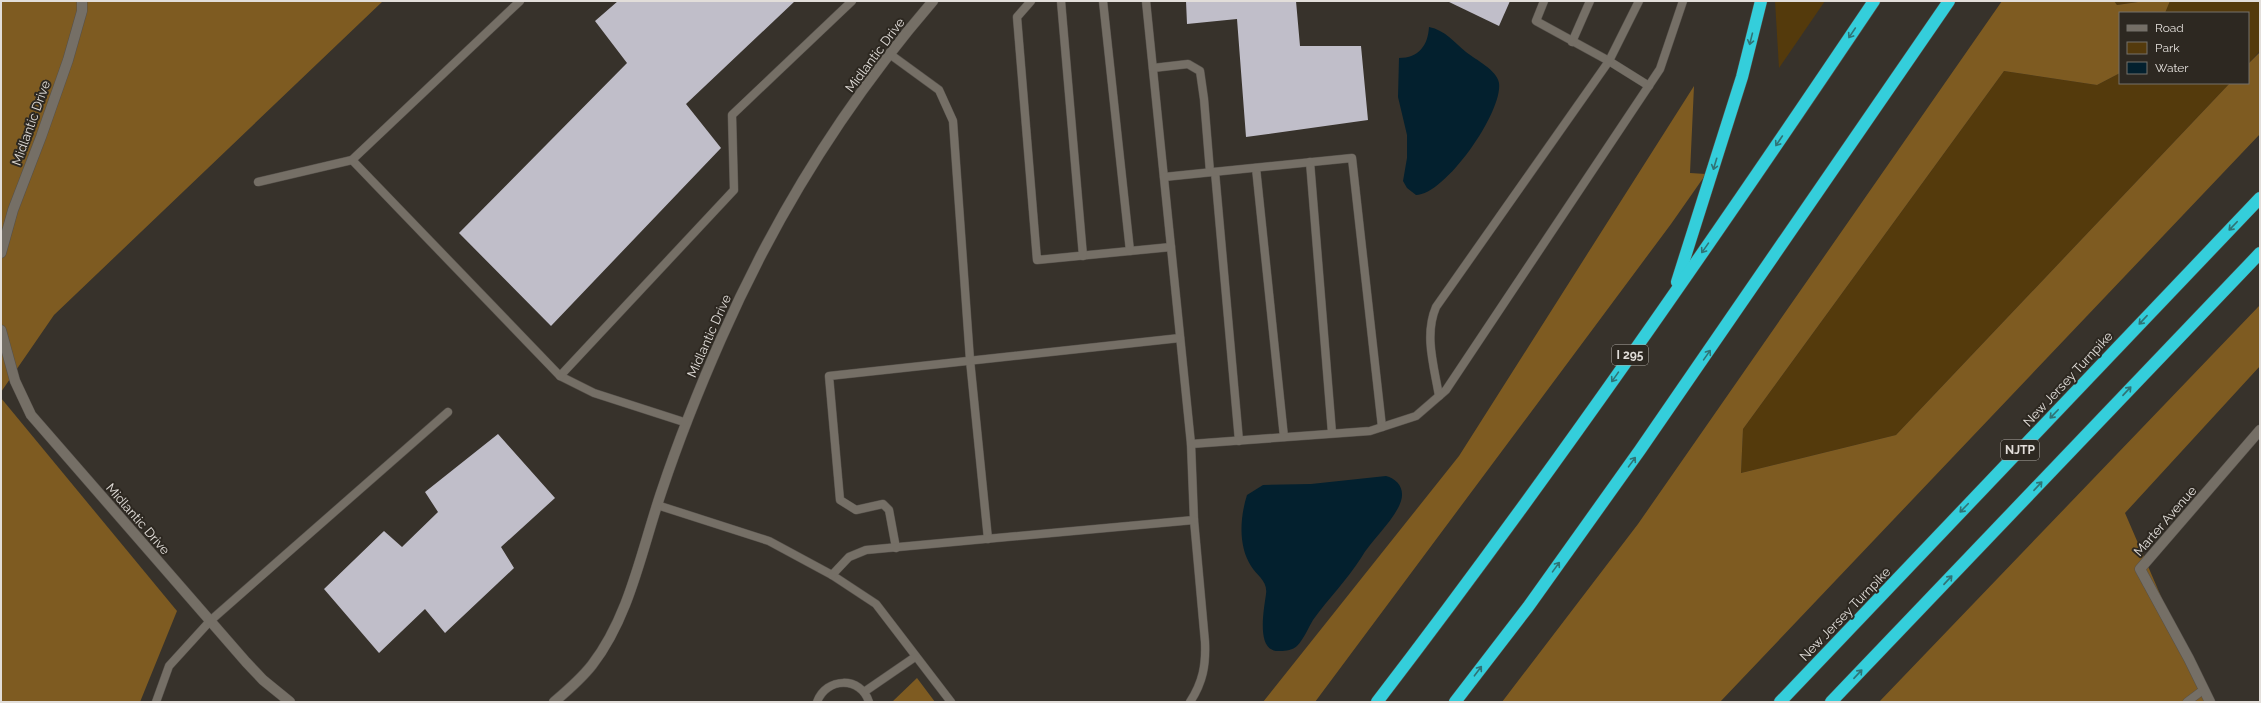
<svg xmlns="http://www.w3.org/2000/svg" width="2261" height="703" font-family="Raleway,sans-serif">
<rect width="100%" height="100%" fill="#37322b"/>
<g fill="#543a0c">
<polygon points="1775,1 1825,1 1779,68"/>
<polygon points="2114,1 2145,1 2117,5"/>
<polygon points="2170,1 2260,1 2260,51 2248,64 2248,13 2165,13"/>
<polygon points="2004,71 2097,85 2120,73 2120,83 2230,83 1896,435 1741,473 1743,429"/>
</g>
<g fill="#7e5b21">
<polygon points="1,1 383,1 54,315 1,392"/>
<polygon points="2002,1 2114,1 2117,5 2145,1 2170,1 2165,13 2120,13 2120,73 2097,85 2004,71 1743,429 1741,473 1896,435 2230,83 2248,83 2248,64 2260,52 2260,134 1720,702 1502,702 1638,524"/>
<polygon points="1694,86 1690,173 1706,174 1671,224 1315,702 1263,702 1459,456"/>
<polygon points="2260,305 2260,366 2125,513 2169,615 2211,702 1879,702"/>
<polygon points="1,398 177,611 140,702 1,702"/>
<polygon points="917,678 935,702 892,702"/>
</g>
<g fill="#03202e">
<path d="M1429,27C1445,30 1455,43 1466,52C1476,60 1497,70 1499,83C1503,112 1445,195 1416,195L1407,188L1403,181L1407,158V135L1398,97L1399,58C1419,58 1428,45 1429,27Z"/>
<path d="M1386,476C1397,479 1405,488 1401,501C1395,520 1371,540 1361,558C1347,580 1328,599 1313,620C1308,628 1304,639 1297,646C1293,650 1286,651 1280,651C1255,653 1264,610 1266,594C1268,581 1257,576 1251,566C1238,546 1240,517 1247,495L1263,485L1311,484Z"/>
</g>
<g fill="#c0bec9">
<polygon points="618,1 795,1 686,104 721,148 551,326 459,233 627,63 595,21"/>
<polygon points="1186,1 1296,1 1300,46 1361,46 1368,120 1246,137 1237,19 1187,24"/>
<polygon points="1447,1 1510,1 1499,26"/>
<polygon points="498,434 555,498 501,547 514,568 445,633 425,609 379,653 324,589 384,531 402,547 438,512 425,492"/>
</g>
<g fill="none" stroke-linecap="round" stroke-linejoin="round">
<g stroke="#56514b" stroke-width="9">
<g id="lane">
<polyline points="520,1 352,160 560,376 594,393 687,423"/>
<polyline points="1031,1 1017,17 1037,260 1171,247"/>
<polyline points="1061,1 1083,256"/>
<polyline points="1103,1 1130,251"/>
<path d="M1146,1L1191,444L1194,520L1205,642C1206,665 1203,682 1190,702"/>
<polyline points="1544,1 1536,21 1609,61 1649,86"/>
<polyline points="1572,42 1590,1"/>
<polyline points="891,55 939,90 953,121 970,360 988,539"/>
<polyline points="1153,68 1188,64 1200,71 1204,99 1210,172"/>
<polyline points="1310,162 1332,433"/>
<polyline points="1256,168 1284,437"/>
<polyline points="1215,172 1239,441"/>
<polyline points="1164,177 1352,158 1382,427"/>
<polyline points="258,182 352,160"/>
<polyline points="560,376 734,190 732,115 852,1"/>
<path d="M1439,396C1434,366 1424,335 1436,307L1609,61L1639,1"/>
<polyline points="1191,444 1370,431 1416,416 1446,390 1660,69 1683,1"/>
<polyline points="657,505 769,541 832,575 876,604 951,702"/>
<polyline points="896,548 889,510 883,504 856,510 840,500 829,376 1180,338"/>
<polyline points="832,575 849,557 866,550 1194,520"/>
<polyline points="864,692 915,657"/>
<polyline points="156,702 169,666 210,621 448,412"/>
<path d="M817,702C826,677 861,676 869,702"/>
<polyline points="2187,702 2203,690"/>
</g>
</g>
<g stroke="#56514b" stroke-width="11">
<g id="street">
<polyline points="1,253 13,210 41,137 68,60 82,11 82,1"/>
<polyline points="1,330 15,381 31,415 246,662 263,680 290,702"/>
<path d="M554,702C567,691 581,679 592,665C630,616 642,548 662,490C679,439 699,389 721,339C774,218 846,102 933,1"/>
<polyline points="2210,702 2189,659 2140,569 2260,430"/>
</g>
</g>
<g stroke="#56514b" stroke-width="13">
<g id="highway">
<polyline points="1677,282 1742,77 1761,1"/>
<path d="M1377,702C1551,475 1714,239 1874,1"/>
<polyline points="1455,702 1528,607 1640,450 1949,1"/>
<polyline points="1780,702 2260,198"/>
<polyline points="1831,702 2260,253"/>
</g>
</g>
<use href="#lane" stroke="#756f66" stroke-width="8"/>
<use href="#street" stroke="#756f66" stroke-width="10"/>
<use href="#highway" stroke="#34cedb" stroke-width="12"/>
</g>
<defs><path id="oneway-shaft" d="M-6 0H5M1.5-3L5.5 0L1.5 3" fill="none" stroke-width="1.6" stroke-linecap="round" stroke-linejoin="round"/></defs>
<g stroke="#307375">
<use href="#oneway-shaft" transform="translate(1852 33) rotate(124)"/>
<use href="#oneway-shaft" transform="translate(1751 39) rotate(104)"/>
<use href="#oneway-shaft" transform="translate(1779 141) rotate(124)"/>
<use href="#oneway-shaft" transform="translate(1715 164) rotate(107)"/>
<use href="#oneway-shaft" transform="translate(2233 226) rotate(134)"/>
<use href="#oneway-shaft" transform="translate(1705 248) rotate(125)"/>
<use href="#oneway-shaft" transform="translate(2143 320) rotate(133)"/>
<use href="#oneway-shaft" transform="translate(1707 355) rotate(-55)"/>
<use href="#oneway-shaft" transform="translate(1615 377) rotate(125)"/>
<use href="#oneway-shaft" transform="translate(2127 391) rotate(-47)"/>
<use href="#oneway-shaft" transform="translate(2054 414) rotate(134)"/>
<use href="#oneway-shaft" transform="translate(1632 462) rotate(-54)"/>
<use href="#oneway-shaft" transform="translate(2038 486) rotate(-47)"/>
<use href="#oneway-shaft" transform="translate(1964 508) rotate(134)"/>
<use href="#oneway-shaft" transform="translate(1556 567) rotate(-54)"/>
<use href="#oneway-shaft" transform="translate(1948 580) rotate(-47)"/>
<use href="#oneway-shaft" transform="translate(1478 671) rotate(-53)"/>
<use href="#oneway-shaft" transform="translate(1858 674) rotate(-47)"/>
</g>
<g text-anchor="middle" dominant-baseline="central" stroke-width="4" stroke-linejoin="round" paint-order="stroke">
<g fill="#2d2821" stroke="#aca7a2" stroke-width="1">
<rect x="1612" y="345" width="36" height="20" rx="3"/>
<rect x="2001" y="440" width="38" height="20" rx="3"/>
</g>
<g font-size="12" font-weight="bold" fill="#e2deda">
<text x="1630" y="355">I 295</text>
<text x="2020" y="450">NJTP</text>
</g>
<g font-size="13" fill="#e2deda" stroke="#2d2821">
<text transform="translate(875 55) rotate(-53)">Midlantic Drive</text>
<text transform="translate(31 123) rotate(-70)">Midlantic Drive</text>
<text transform="translate(709 336) rotate(-66)">Midlantic Drive</text>
<text transform="translate(2068 379) rotate(-47)">New Jersey Turnpike</text>
<text transform="translate(138 519) rotate(49)">Midlantic Drive</text>
<text transform="translate(2165 521) rotate(-49)">Marter Avenue</text>
<text transform="translate(1845 614) rotate(-46)">New Jersey Turnpike</text>
</g>
</g>
<rect width="2261" height="703" fill="none" stroke="#e2deda" stroke-width="4"/>
<rect x="2119" y="12" width="130" height="72" fill="#2d2821" stroke="#75716b"/>
<rect x="2127" y="25" width="20" height="6" fill="#756f66" stroke="#75716b"/>
<text x="2155" y="32" font-size="12" fill="#e2deda">Road</text>
<rect x="2127" y="42" width="20" height="12" fill="#543a0c" stroke="#75716b"/>
<text x="2155" y="52" font-size="12" fill="#e2deda">Park</text>
<rect x="2127" y="62" width="20" height="12" fill="#03202e" stroke="#75716b"/>
<text x="2155" y="72" font-size="12" fill="#e2deda">Water</text>
</svg>
